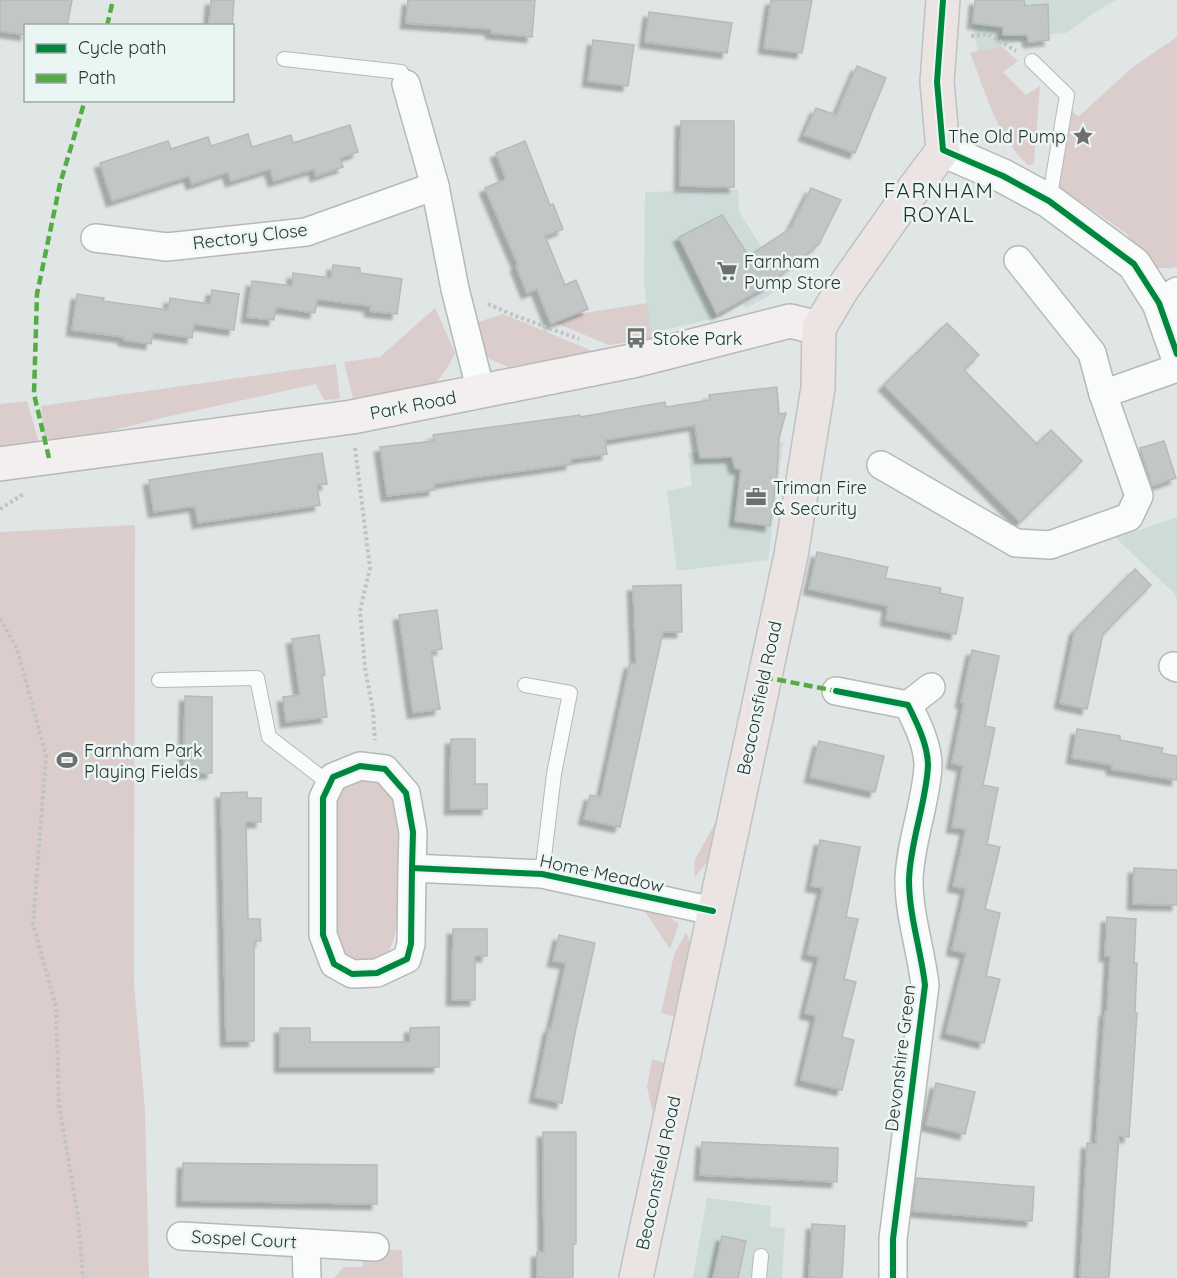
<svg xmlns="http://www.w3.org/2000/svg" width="1177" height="1278" font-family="Quicksand,sans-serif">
<defs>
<filter id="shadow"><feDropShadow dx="-5.5" dy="5.5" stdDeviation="1.5" flood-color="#0004"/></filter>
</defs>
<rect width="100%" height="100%" fill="#e0e6e5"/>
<g fill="#cddbd9">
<polygon points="977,0 1116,0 1103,7 1066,33 1051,34 978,51 973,29"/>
<polygon points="738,190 739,211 784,284 777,291 746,308 743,304 721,317 650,333 644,284 645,192"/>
<polygon points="783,442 768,560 677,571 667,491 692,486 688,453"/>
<polygon points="1177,517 1177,601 1175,594 1116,538"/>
<polygon points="707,1198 771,1206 770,1227 785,1228 782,1278 693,1278"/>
</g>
<g fill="#dacdcc">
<polygon points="1177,37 1177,266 1173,268 1153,268 1126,233 1058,186 1067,105 1078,117 1133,67"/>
<path d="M1001,46L1018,61L1003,72L1026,95L1040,86L1034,163L1029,166C996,136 986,93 970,53Z"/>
<polygon points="647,303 652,339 609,345 546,319"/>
<polygon points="435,308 455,353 446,370 435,384 353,398 344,362 380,357"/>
<polygon points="503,314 595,352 508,367 492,360 477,349 472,324"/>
<polygon points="336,364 340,399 324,400 316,384 166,417 50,446 44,435 41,406"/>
<polygon points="27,401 40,447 0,451 0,404"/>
<polygon points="135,525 134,984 145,1110 149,1278 0,1278 0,532"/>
<path d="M358,777L378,778L398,800C398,828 404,936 388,952C376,965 360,961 344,959L333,941L335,801L343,784Z"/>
<polygon points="719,816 708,861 694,878 695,860"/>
<polygon points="642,907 665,914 679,924 670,949"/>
<polygon points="686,932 692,948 676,1017 661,1013 674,955"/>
<polygon points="652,1059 668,1064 658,1107 652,1110 647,1087"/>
<polygon points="363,1249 402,1250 403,1278 334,1278 344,1267 363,1267"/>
</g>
<g fill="#c2c6c6" stroke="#b6baba" stroke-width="1.5" filter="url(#shadow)">
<polygon points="0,0 72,0 67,26 26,26 26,35 0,31"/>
<polygon points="211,0 234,0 232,26 209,26"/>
<polygon points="408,0 535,0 532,37 491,33 491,29 406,23"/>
<polygon points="771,0 812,0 802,53 764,48"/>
<polygon points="975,0 1024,0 1025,6 1048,4 1049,40 1029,42 1027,35 1003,35 1003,27 973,23"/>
<polygon points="649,12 732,23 727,53 645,42"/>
<polygon points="593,40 634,45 628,86 588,81"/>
<polygon points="857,66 886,78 855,153 804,135 816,108 836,115"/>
<polygon points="681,121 734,121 734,187 680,186"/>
<polygon points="350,125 358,152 340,158 343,167 316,176 314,169 274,181 270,169 231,181 228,172 192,184 189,176 112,201 100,163 168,141 171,149 208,137 211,146 248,134 252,147 291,135 293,143"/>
<polygon points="525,141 550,205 553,204 563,229 545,236 565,285 576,280 588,309 551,324 537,289 527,293 516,266 518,265 485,188 506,179 496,153"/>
<polygon points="811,188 841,200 819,244 767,286 717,314 679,237 722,215 749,256 791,228"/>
<polygon points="333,265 360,268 360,273 402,279 397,314 370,311 370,306 317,299 315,313 276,307 274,320 247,317 252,281 292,286 293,273 331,278"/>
<polygon points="212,290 239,294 234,330 194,324 192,338 153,332 151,344 124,340 124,337 72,330 77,294 104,298 103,301 168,310 170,298 210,304"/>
<polygon points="947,323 979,355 964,370 1037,444 1051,430 1082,461 1020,522 884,385"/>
<polygon points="777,387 779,414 786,413 779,438 777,473 770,526 735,521 741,469 735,468 732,457 700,458 695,425 605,440 607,454 571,459 571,464 471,478 434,484 434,490 387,496 380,447 434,441 433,435 580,415 580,417 665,402 666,407 710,400 709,395"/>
<polygon points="1164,441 1176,478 1152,486 1140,448"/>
<polygon points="322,453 327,484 317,485 320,505 198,523 195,506 154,512 149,480"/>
<polygon points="817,552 888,567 885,578 941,588 940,593 963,598 956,634 886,620 888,606 809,589"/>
<polygon points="1135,569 1151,585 1103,634 1087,709 1060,703 1075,630"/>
<polygon points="681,585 682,632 663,632 620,827 584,819 590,795 601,797 630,663 636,664 633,586"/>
<polygon points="437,610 442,649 431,651 440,709 413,713 399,615"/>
<polygon points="319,635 325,675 322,676 327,717 286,722 283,697 300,695 292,639"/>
<polygon points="972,650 999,656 985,726 995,728 983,785 998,788 987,844 1000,847 985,909 1000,913 986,976 1000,979 984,1043 946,1033 966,953 952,950 966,889 953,886 966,829 952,827 963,766 952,763 964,703 961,702"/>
<polygon points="185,696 212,697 212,773 184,773"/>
<polygon points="1077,729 1120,736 1120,740 1163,748 1161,753 1177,756 1177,780 1112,769 1112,765 1072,758"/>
<polygon points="451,739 475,739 475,784 487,784 487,809 450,809"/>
<polygon points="819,741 884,756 875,792 810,777"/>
<polygon points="247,792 247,798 261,798 261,822 246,822 248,919 260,919 261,941 254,941 254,1041 226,1041 221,793"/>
<polygon points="820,840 860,847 846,917 858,919 844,979 856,982 842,1037 854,1040 842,1090 801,1080 816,1016 805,1013 819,957 807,954 823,888 811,886"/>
<polygon points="1134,868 1177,870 1177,905 1133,904"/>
<polygon points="1107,917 1136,919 1134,963 1137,963 1135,1013 1137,1013 1129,1137 1119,1136 1109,1278 1080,1278 1087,1143 1096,1144 1101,1065 1105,1011 1107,1011 1110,956 1105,956"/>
<polygon points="453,929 487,929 487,956 475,956 475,1000 452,1000"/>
<polygon points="559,935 595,943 575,1033 562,1103 535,1097 549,1028 551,1029 566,963 553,961"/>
<polygon points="439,1027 439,1067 280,1067 280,1028 310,1028 310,1042 410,1042 410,1028"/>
<polygon points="936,1083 975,1092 965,1134 926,1125"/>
<polygon points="543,1132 576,1132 576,1244 573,1244 573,1278 537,1278 537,1252 544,1252"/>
<polygon points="702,1142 838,1148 837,1182 700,1175"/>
<polygon points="183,1163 377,1165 377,1204 182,1201"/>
<polygon points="917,1178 1034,1187 1032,1221 912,1211"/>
<polygon points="812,1224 845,1226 842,1278 809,1278"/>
<polygon points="722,1236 746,1241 738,1278 713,1278"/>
</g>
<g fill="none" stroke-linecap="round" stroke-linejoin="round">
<g stroke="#b5b9b8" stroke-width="16">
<g id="service">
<polyline points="284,59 401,72 406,84"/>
<polyline points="1032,61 1067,95 1049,201"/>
<polyline points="159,680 257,678 269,737 330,784"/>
<polyline points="525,685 570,693 554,774 542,874"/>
<polyline points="759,1278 761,1256"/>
</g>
</g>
<g stroke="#b5b9b8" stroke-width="30">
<g id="minor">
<polyline points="406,84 435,186 455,289 481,392"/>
<polyline points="95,238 167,247 306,232 435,186"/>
<polyline points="1159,303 1177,291"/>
<polyline points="1103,394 1177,368"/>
<polyline points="881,465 1016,543 1050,545 1129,517 1139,496 1103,394 1092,353 1018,260"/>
<polyline points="1173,666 1177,668"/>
<path d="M836,691L908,705C917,723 928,745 928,766C926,804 910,842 909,880C909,916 921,950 925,985L893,1239V1278"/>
<polyline points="908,705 931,687"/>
<polyline points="412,868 413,832 406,793 385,769 360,766 333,777 323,798 323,935 334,964 352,974 377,973 407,959 411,944 412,868 542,874 713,911"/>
<polyline points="181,1236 375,1247"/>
<polyline points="306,1243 307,1278"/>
</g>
</g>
<g stroke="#b5b9b8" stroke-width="36">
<polyline id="tertiary" points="943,150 1003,176 1049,201 1134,264 1159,303 1177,354"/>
</g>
<g stroke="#b5b9b8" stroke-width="36">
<polyline id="secondary" points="0,464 352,417 637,360 790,321 819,328"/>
</g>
<g stroke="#bec2c1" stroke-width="36">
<polyline id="primary" points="636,1278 791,555 818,388 819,328 841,291 900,207 943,150 937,82 943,0"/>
</g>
<g stroke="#c1c3c2" stroke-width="4" stroke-dasharray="3 3" stroke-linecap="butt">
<polyline points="971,36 988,34 1016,51"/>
<polyline points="488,304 513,315 579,339"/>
<polyline points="355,448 370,568 360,611 365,668 373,711 375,740"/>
<polyline points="0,509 25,493"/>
<polyline points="0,619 17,648 46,756 33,924 56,1007 59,1105 78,1216 83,1278"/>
</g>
<use href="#service" stroke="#fafbfb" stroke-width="14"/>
<use href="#minor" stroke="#fafbfb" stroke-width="27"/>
<use href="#tertiary" stroke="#fafbfb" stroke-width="33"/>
<use href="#secondary" stroke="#f3efef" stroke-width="33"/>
<use href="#primary" stroke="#ece3e3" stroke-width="33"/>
<g stroke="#54ac45" stroke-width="4.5" stroke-dasharray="9 4.5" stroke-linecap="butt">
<polyline points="107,26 113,0"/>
<polyline points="49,458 34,394 37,294 60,184 85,100"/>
<polyline points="764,677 836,691"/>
</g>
<g stroke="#eaf6f4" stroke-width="10">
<g id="cycleway">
<polyline points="943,0 937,82 943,150 1003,176 1049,201 1134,264 1159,303 1177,354"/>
<path d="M836,691L908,705C917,723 928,745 928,766C926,804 910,842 909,880C909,916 921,950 925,985L893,1239V1278"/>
<polyline points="412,868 413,832 406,793 385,769 360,766 333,777 323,798 323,935 334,964 352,974 377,973 407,959 411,944 412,868 542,874 713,911"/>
</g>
</g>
<use href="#cycleway" stroke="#00873e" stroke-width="6"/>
</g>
<defs>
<g id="sight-bare" transform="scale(1.62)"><path d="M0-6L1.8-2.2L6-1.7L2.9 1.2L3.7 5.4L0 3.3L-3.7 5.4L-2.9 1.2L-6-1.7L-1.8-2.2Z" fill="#6c7170" stroke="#eaf6f4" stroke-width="2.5" paint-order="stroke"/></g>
<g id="supermarket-bare" transform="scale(1.62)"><path d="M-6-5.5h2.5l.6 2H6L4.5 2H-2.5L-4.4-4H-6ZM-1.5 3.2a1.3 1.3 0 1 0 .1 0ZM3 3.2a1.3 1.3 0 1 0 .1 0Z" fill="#6c7170" stroke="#eaf6f4" stroke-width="2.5" paint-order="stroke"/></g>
<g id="bus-bare" transform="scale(1.62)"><path d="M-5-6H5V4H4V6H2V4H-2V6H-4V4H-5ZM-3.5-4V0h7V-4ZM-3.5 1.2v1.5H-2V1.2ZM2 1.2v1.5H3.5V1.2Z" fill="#6c7170" stroke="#eaf6f4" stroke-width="2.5" paint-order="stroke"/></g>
<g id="office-bare" transform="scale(1.62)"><path d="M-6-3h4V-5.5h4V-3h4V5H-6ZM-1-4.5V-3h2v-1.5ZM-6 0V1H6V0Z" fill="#6c7170" stroke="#eaf6f4" stroke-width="2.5" paint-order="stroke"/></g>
<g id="stadium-bare" transform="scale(1.62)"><path d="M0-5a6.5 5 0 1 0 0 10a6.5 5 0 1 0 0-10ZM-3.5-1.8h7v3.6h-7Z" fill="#6c7170" stroke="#eaf6f4" stroke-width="2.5" paint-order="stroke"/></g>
</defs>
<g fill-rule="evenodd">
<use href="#sight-bare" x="1083" y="136"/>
<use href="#supermarket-bare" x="727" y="271"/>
<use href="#bus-bare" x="636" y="338"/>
<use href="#office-bare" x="756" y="497"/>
<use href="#stadium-bare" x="67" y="760"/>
</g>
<g text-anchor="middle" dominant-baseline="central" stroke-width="5" stroke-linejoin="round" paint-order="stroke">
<g font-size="18" fill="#2d3231" stroke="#eaf6f4" text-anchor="start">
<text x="1066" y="136" text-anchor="end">The Old Pump</text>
<text x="744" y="261">Farnham<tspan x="744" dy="21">Pump Store</tspan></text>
<text x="653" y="338">Stoke Park</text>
<text x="773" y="487">Triman Fire<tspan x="773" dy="21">&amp; Security</tspan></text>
<text x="84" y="750">Farnham Park<tspan x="84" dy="21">Playing Fields</tspan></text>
</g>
<g font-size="18" fill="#2d3231" stroke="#eaf6f4">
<text transform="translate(250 236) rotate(-7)">Rectory Close</text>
<text transform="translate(413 405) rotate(-11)">Park Road</text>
<text transform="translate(759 698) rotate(-78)">Beaconsfield Road</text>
<text transform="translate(602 873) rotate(12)">Home Meadow</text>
<text transform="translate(900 1058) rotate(-83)">Devonshire Green</text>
<text transform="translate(658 1173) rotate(-78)">Beaconsfield Road</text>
<text transform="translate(244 1239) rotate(3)">Sospel Court</text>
</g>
<g font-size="21" letter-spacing="1.5" fill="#262f2e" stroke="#eaf6f4">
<text x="939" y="190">FARNHAM<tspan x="939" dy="24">ROYAL</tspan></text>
</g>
</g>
<rect x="24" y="24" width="210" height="78" fill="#eaf6f4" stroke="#9ea8a6" stroke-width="1.5"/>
<rect x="36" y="44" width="30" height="9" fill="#00873e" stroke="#9ea8a6" stroke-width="1.5"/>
<text x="78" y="54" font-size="18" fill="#2d3231">Cycle path</text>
<rect x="36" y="74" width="30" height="9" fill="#54ac45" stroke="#9ea8a6" stroke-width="1.5"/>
<text x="78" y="84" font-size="18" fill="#2d3231">Path</text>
</svg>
